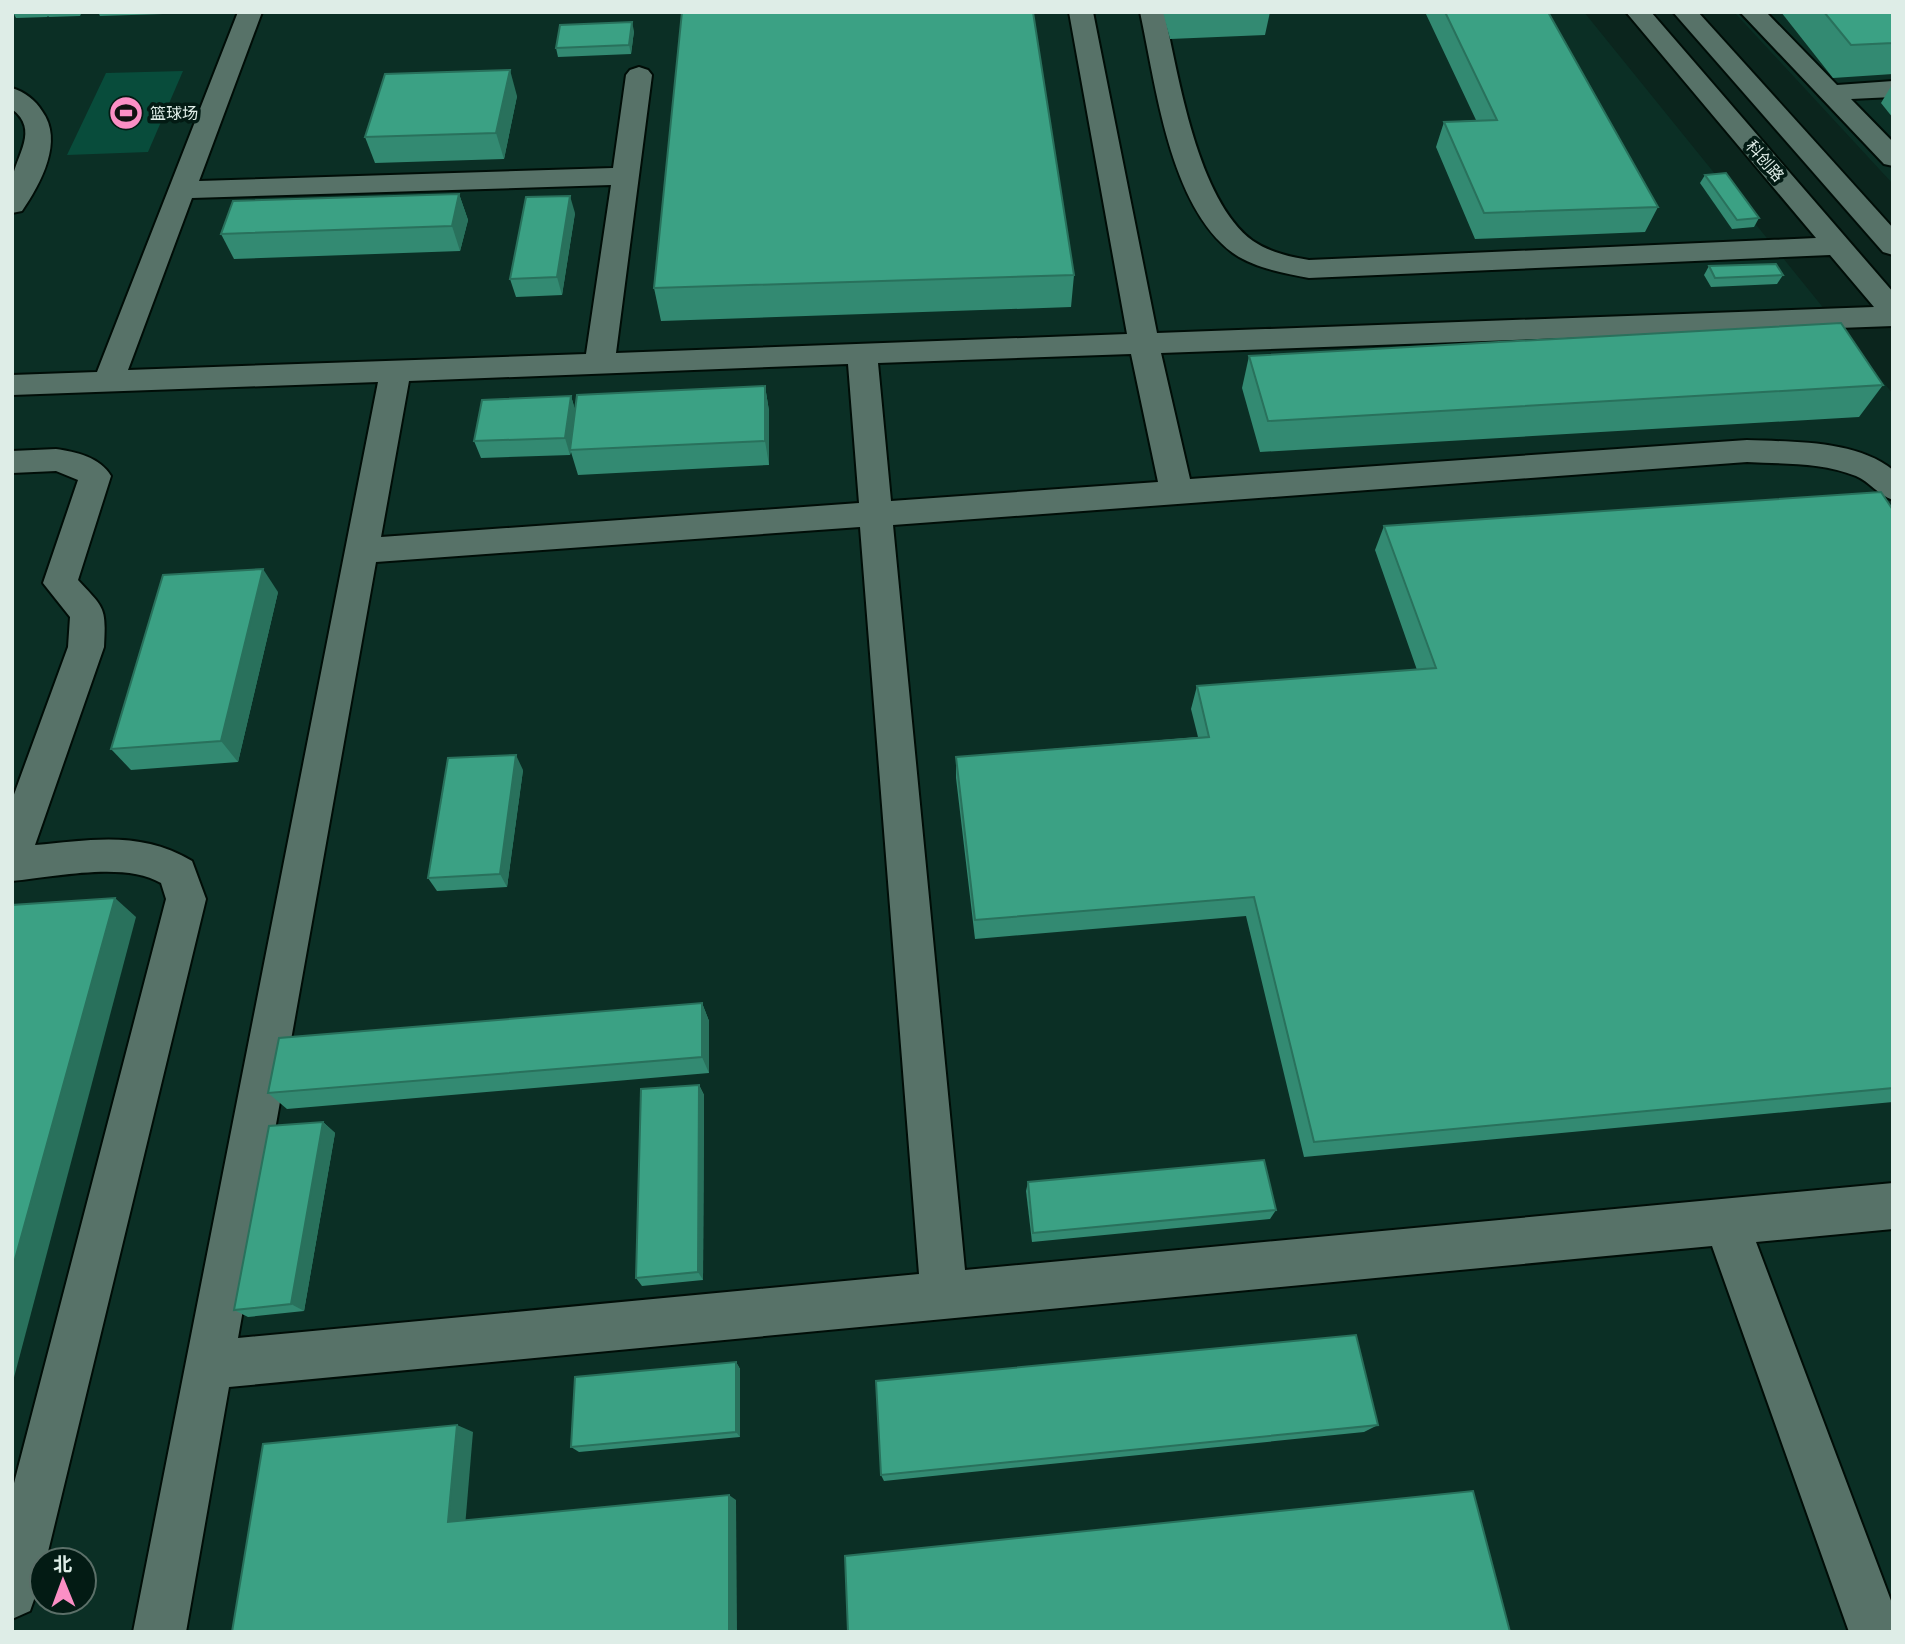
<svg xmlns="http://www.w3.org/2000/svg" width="1905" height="1644" font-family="'Work Sans','Noto Sans SC',sans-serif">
<rect width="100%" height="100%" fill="#0b251d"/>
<g fill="#0b2f25" fill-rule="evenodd">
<path d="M12,12H1584L1893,394V1632H12ZM42,1560H84V1602H42Z"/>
<polygon points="1734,12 1893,12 1893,184"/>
</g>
<polygon fill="#084c3b" points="183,71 148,152 67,155 106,73"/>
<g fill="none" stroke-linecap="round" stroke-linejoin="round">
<g stroke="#000d07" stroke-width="4">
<g id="minor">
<path d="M238,12H262L199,181L613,168L626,75L630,70L639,67L648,70L652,75L616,353L1127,334L1069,12H1093L1157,333L1874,307L1830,255L1309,278C1284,273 1254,268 1233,253C1169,206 1156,85 1140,12H1164C1179,77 1197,200 1253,241C1269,252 1290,257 1309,260L1816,238L1626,12H1651L1893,292V326L1161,353L1190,479L1747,440C1793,442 1856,440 1893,470V500C1878,495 1870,482 1856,476C1821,462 1784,464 1747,462L893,525L965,1270L1893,1183V1229L1756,1242L1893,1606V1632H1849L1712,1246L229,1387L186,1632H133L378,382L12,395V375L97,372ZM611,185L586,354L128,370L192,198ZM1131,354L1158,482L891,501L878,363ZM848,364L859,503L381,537L409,381ZM860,527L919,1274L238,1338L376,562Z"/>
<polygon points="1673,12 1698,12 1893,228 1893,255 1883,252"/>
<polygon points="1740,12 1766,12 1837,85 1893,81 1893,97 1851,99 1893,142 1893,166 1884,164"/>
<path d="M12,88C25,92 35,100 42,111C64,141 41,183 22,211L12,213C12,203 11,190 12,180C16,155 40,130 12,109Z"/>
<path d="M56,449C76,452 100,457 111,476L78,580C105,609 106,607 104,647L35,845C92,840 140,830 192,861L206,899L46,1560H42V1577L30,1611L12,1619V1491L166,899L161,883C125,861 54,877 12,881V800L68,647L70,617L43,583L78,480L56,471L12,473V451Z"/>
</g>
</g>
<use href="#minor" fill="#577268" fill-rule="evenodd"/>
</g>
<g fill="#338a72">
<polygon points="13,12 82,12 80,16 49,17 48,16 47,17 16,18"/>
<polygon points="98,12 164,12 163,14 100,16"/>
<polygon points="186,12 218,12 217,13 187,14"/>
<polygon points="561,12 619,12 561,14"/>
<polygon points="1163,12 1270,12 1265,35 1170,39"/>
<polygon points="1425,12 1548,12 1658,207 1645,232 1475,239 1436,147 1444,122 1476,120"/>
<polygon points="1781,12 1893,12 1893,74 1833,78"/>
<polygon points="634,31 631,54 558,57 556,48"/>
<polygon points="1893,83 1893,118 1881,103"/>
<polygon points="517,96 504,159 375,163 365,137"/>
<polygon points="1705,175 1759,218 1754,227 1732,229 1700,183"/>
<polygon points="459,194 468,220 460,251 234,259 221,234"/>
<polygon points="575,213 562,295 516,297 510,279"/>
<polygon points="1709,266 1783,275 1777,284 1711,287 1704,275"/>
<polygon points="1074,275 1071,307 661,321 654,288"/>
<polygon points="1249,356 1883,385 1859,417 1260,452 1242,388"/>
<polygon points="765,386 769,411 769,465 578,475 571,452 570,455 481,458 474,441 571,396 575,410"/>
<polygon points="1893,510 1893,1102 1304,1157 1246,916 975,939 956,778 956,757 1198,737 1191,709 1197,686 1417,670 1375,550 1384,526"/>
<polygon points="278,592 238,762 131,770 111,749"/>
<polygon points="523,770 507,887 437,891 428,878"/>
<polygon points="702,1003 709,1021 709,1073 287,1109 268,1093"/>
<polygon points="699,1085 704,1095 703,1280 642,1286 636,1278"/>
<polygon points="323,1122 335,1133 304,1311 248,1317 234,1310"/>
<polygon points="1028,1182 1276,1210 1270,1219 1032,1242 1026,1191"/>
<polygon points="736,1362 740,1369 740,1437 579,1452 571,1447"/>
<polygon points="1378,1425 1364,1432 884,1481 881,1475"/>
</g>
<g fill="#29715c">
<polygon points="632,22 634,31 631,54 629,45"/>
<polygon points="510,70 517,96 504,159 496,133"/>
<polygon points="459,194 468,220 460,251 452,226"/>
<polygon points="570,196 575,213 562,295 557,277"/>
<polygon points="765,386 769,411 769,465 765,441"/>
<polygon points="571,396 576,413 570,455 565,438"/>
<polygon points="263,569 278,592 238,762 221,741"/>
<polygon points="516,755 523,770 507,887 500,874"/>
<polygon points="115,898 136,917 12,1385 12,1270"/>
<polygon points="702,1003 709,1021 709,1073 702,1057"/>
<polygon points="699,1085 704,1095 703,1280 698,1272"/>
<polygon points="323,1122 335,1133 304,1311 291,1304"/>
<polygon points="736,1362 740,1369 740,1437 736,1432"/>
<polygon points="457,1425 473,1432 465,1527 448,1522"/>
<polygon points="729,1495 736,1500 737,1632 729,1632"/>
</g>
<g fill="#3ba184" stroke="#29715c" stroke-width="2">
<polygon points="682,12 1033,12 1074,275 654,288"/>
<polygon points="1173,12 1206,12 1174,13"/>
<polygon points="1445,12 1548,12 1658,207 1484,213 1444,122 1497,120"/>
<polygon points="1824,12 1893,12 1893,43 1851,45"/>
<polygon points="632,22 629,45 556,48 560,25"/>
<polygon points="510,70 496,133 365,137 385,74"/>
<polygon points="1726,173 1759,218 1737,220 1705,175"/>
<polygon points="459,194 452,226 221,234 233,201"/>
<polygon points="570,196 557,277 510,279 526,197"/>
<polygon points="1776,264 1783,275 1715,278 1709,266"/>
<polygon points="1841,323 1883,385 1268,421 1249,356"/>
<polygon points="765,386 765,441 570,450 577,395"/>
<polygon points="571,396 565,438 474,441 482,400"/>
<polygon points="1881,492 1893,510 1893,1088 1314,1142 1254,897 975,920 956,757 1209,737 1197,686 1436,668 1384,526"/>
<polygon points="263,569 221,741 111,749 163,575"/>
<polygon points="516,755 500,874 428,878 448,758"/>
<polygon points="115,898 12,1270 12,905"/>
<polygon points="702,1003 702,1057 268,1093 279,1038"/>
<polygon points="699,1085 698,1272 636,1278 641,1089"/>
<polygon points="323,1122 291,1304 234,1310 269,1126"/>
<polygon points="1264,1160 1276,1210 1033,1233 1028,1182"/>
<polygon points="1356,1335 1378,1425 881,1475 876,1381"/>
<polygon points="736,1362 736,1432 571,1447 575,1377"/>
<polygon points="457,1425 448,1522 729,1495 729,1632 232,1632 263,1444"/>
<polygon points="1473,1491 1510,1632 848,1632 845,1556"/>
</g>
<defs>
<g id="stadium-disc" transform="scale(1.75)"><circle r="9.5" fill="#fb8fc5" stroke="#031b14"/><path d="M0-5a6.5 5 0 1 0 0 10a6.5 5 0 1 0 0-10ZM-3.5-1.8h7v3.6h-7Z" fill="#111"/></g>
</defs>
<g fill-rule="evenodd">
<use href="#stadium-disc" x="126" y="113"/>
</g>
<g text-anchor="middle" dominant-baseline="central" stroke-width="7" stroke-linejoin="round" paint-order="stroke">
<g font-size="16" fill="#deede7" stroke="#031b14" text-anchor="start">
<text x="150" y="113">篮球场</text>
</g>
<g font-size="16" fill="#deede7" stroke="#031b14">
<text transform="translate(1765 161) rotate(49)">科创路</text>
</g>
</g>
<rect width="1905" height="1644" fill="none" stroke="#deede7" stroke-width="28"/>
<g transform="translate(63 1581) rotate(359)"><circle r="33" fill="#031b14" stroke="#5b6f68" stroke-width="2"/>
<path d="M0-5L12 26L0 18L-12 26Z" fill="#fb8fc5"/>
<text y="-10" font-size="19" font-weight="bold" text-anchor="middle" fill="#deede7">北</text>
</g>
</svg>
